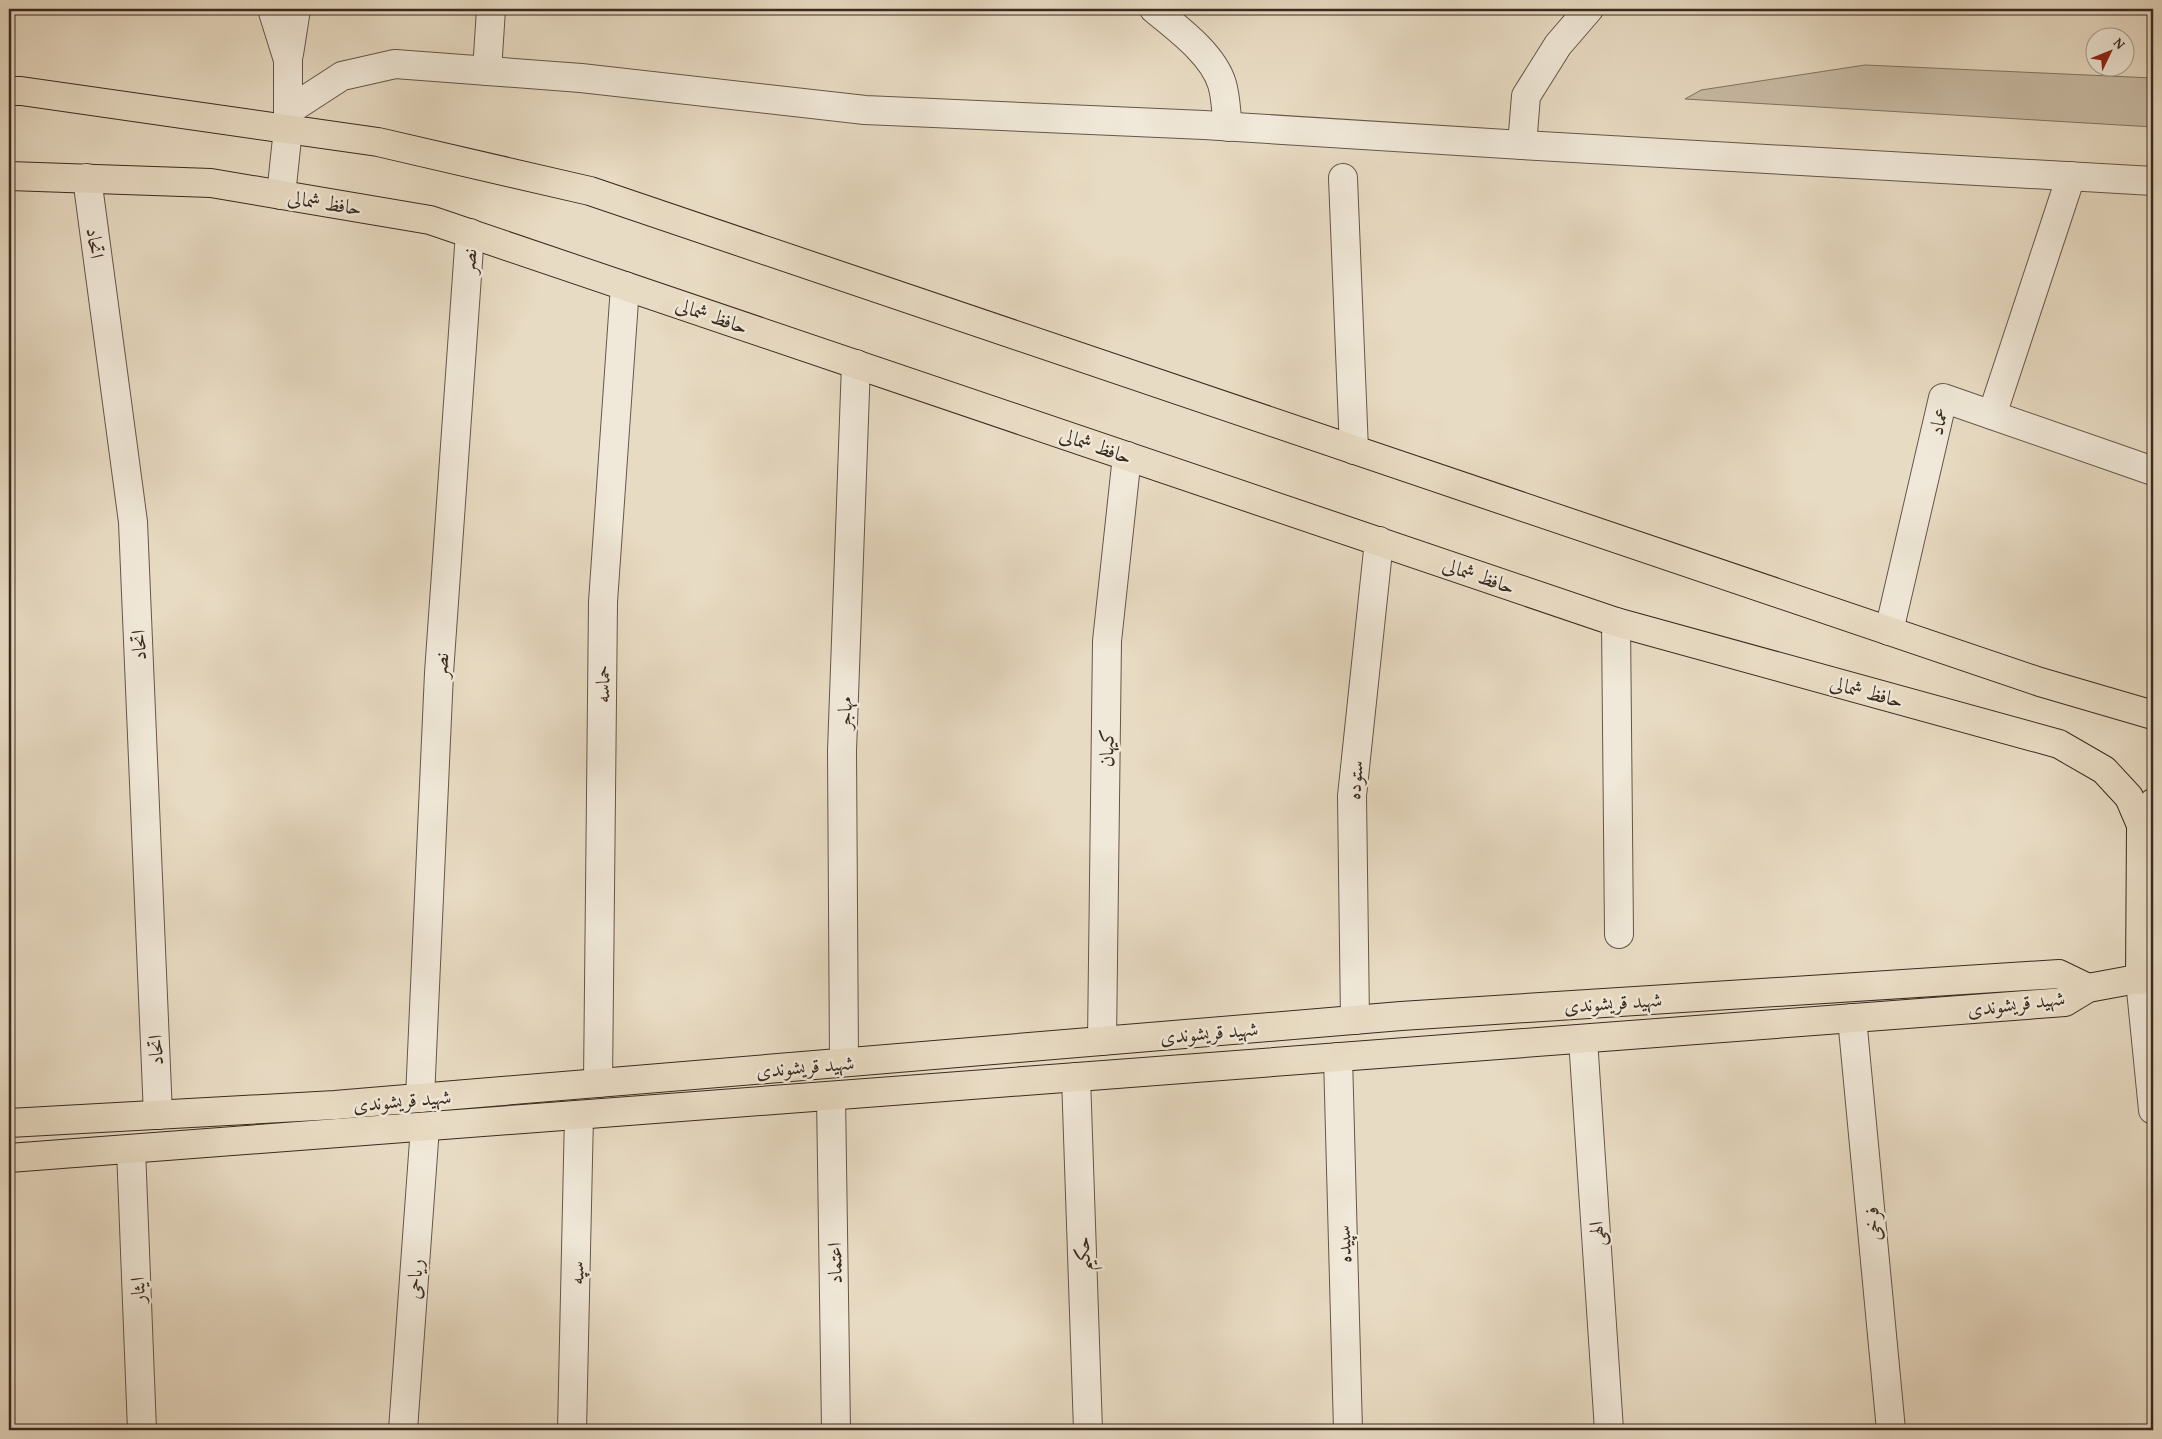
<svg xmlns="http://www.w3.org/2000/svg" width="2162" height="1439" font-family="'Gentium Book Plus',Amiri,serif">
<rect width="100%" height="100%" fill="#e8dbc3"/>
<filter id="stains"><feTurbulence type="fractalNoise" baseFrequency=".004" numOctaves="4"/><feColorMatrix values="0 0 0 0 .2 0 0 0 0 .09 0 0 0 0 .02 0 0 0 .5 -.17"/></filter>
<radialGradient id="worn" r=".72"><stop offset=".6" stop-color="#630" stop-opacity="0"/><stop offset="1" stop-color="#630" stop-opacity=".3"/></radialGradient>
<polygon fill="#cabda7" stroke="#827464" points="1865,65 2153,78 2153,127 1685,99 1701,90"/>
<g fill="none" stroke-linecap="round" stroke-linejoin="round">
<g stroke="#665649" stroke-width="30">
<g id="minor">
<polyline points="272,9 288,60 288,129 281,195"/>
<path d="M1154,9C1177,28 1213,54 1222,84C1226,97 1226,113 1228,127"/>
<polyline points="289,54 296,9"/>
<polyline points="487,71 491,9"/>
<polyline points="288,111 342,76 395,64 581,78 865,110 1204,125 1522,145 2153,181"/>
<polyline points="1522,145 1526,96 1558,45 1589,9"/>
<polyline points="87,178 133,522 158,1115"/>
<polyline points="1343,178 1354,450"/>
<polyline points="1992,415 2071,176"/>
<polyline points="1616,622 1619,934"/>
<polyline points="1889,631 1943,398 2153,471"/>
<polyline points="2140,980 2153,1110"/>
<polyline points="1852,1018 1891,1430"/>
<polyline points="1355,1020 1352,796 1379,541"/>
<polyline points="1583,1039 1609,1430"/>
<polyline points="1102,1041 1107,641 1127,456"/>
<polyline points="1338,1057 1348,1430"/>
<polyline points="844,1062 842,751 856,364"/>
<polyline points="1076,1077 1088,1430"/>
<polyline points="598,1083 603,602 625,286"/>
<polyline points="831,1096 836,1430"/>
<polyline points="420,1098 439,673 470,233"/>
<polyline points="131,1149 142,1430"/>
<polyline points="403,1430 425,1127"/>
<polyline points="572,1430 579,1115"/>
</g>
</g>
<g stroke="#3a2a20" stroke-width="30">
<g id="major">
<polyline points="9,91 21,91 378,142 590,191 2040,682 2153,715"/>
<polyline points="9,176 211,183 430,220 1616,622 2059,744 2104,770 2129,797 2141,825"/>
<polyline points="2140,980 2141,825 2153,803"/>
<polyline points="9,1123 335,1105 1401,1016 2059,974 2088,988"/>
<polyline points="9,1158 2065,1002 2088,988 2153,976"/>
</g>
</g>
<use href="#minor" stroke="#f0e8d8" stroke-width="28"/>
<use href="#major" stroke="#e8dbc3" stroke-width="28"/>
</g>
<g text-anchor="middle" dominant-baseline="central" stroke-width="5" stroke-linejoin="round" paint-order="stroke">
<g font-size="20" fill="#3a2a20" stroke="#f0e8d8">
<text transform="translate(325 202) rotate(9)">حافظ شمالی</text>
<text transform="translate(96 243) rotate(82)">اتحاد</text>
<text transform="translate(468 261) rotate(-86)">نصر</text>
<text transform="translate(712 315) rotate(19)">حافظ شمالی</text>
<text transform="translate(1938 421) rotate(-76)">عماد</text>
<text transform="translate(1096 445) rotate(19)">حافظ شمالی</text>
<text transform="translate(1479 575) rotate(19)">حافظ شمالی</text>
<text transform="translate(138 645) rotate(-92)">اتحاد</text>
<text transform="translate(440 665) rotate(-86)">نصر</text>
<text transform="translate(602 684) rotate(-89)">حماسه</text>
<text transform="translate(1867 691) rotate(15)">حافظ شمالی</text>
<text transform="translate(844 713) rotate(-88)">مهاجر</text>
<text transform="translate(1106 748) rotate(-89)">کیهان</text>
<text transform="translate(1354 780) rotate(-85)">ستوده</text>
<text transform="translate(1613 1002) rotate(-4)">شهید قریشوندی</text>
<text transform="translate(2016 1003) rotate(-7)">شهید قریشوندی</text>
<text transform="translate(1209 1032) rotate(-5)">شهید قریشوندی</text>
<text transform="translate(155 1050) rotate(-92)">اتحاد</text>
<text transform="translate(805 1066) rotate(-5)">شهید قریشوندی</text>
<text transform="translate(402 1100) rotate(-5)">شهید قریشوندی</text>
<text transform="translate(1872 1224) rotate(-95)">فرخی</text>
<text transform="translate(1596 1234) rotate(-94)">الهی</text>
<text transform="translate(1343 1244) rotate(-92)">سپیده</text>
<text transform="translate(1082 1254) rotate(-92)">حکیم</text>
<text transform="translate(834 1263) rotate(-91)">اعتماد</text>
<text transform="translate(576 1273) rotate(-89)">سپه</text>
<text transform="translate(414 1279) rotate(-86)">ریاحی</text>
<text transform="translate(137 1290) rotate(-92)">ایثار</text>
</g>
</g>
<rect width="2162" height="1439" fill="none" stroke="#e8dbc3" stroke-width="30"/>
<rect x="10" y="10" width="2142" height="1419" fill="none" stroke="#3a2a20" stroke-width="2.5"/>
<rect x="15" y="15" width="2132" height="1409" fill="none" stroke="#3a2a20"/>
<g transform="translate(2110 52) rotate(47)"><circle r="24" fill="#f0e8d8" stroke="#a79c8e"/>
<path d="M0-4L9 19L0 12L-9 19Z" fill="#8f2418"/>
<text y="-8" font-size="14" font-weight="bold" text-anchor="middle" fill="#3a2a20">N</text>
</g>
<rect width="100%" height="100%" filter="url(#stains)"/>
<rect width="100%" height="100%" fill="url(#worn)"/>
</svg>
